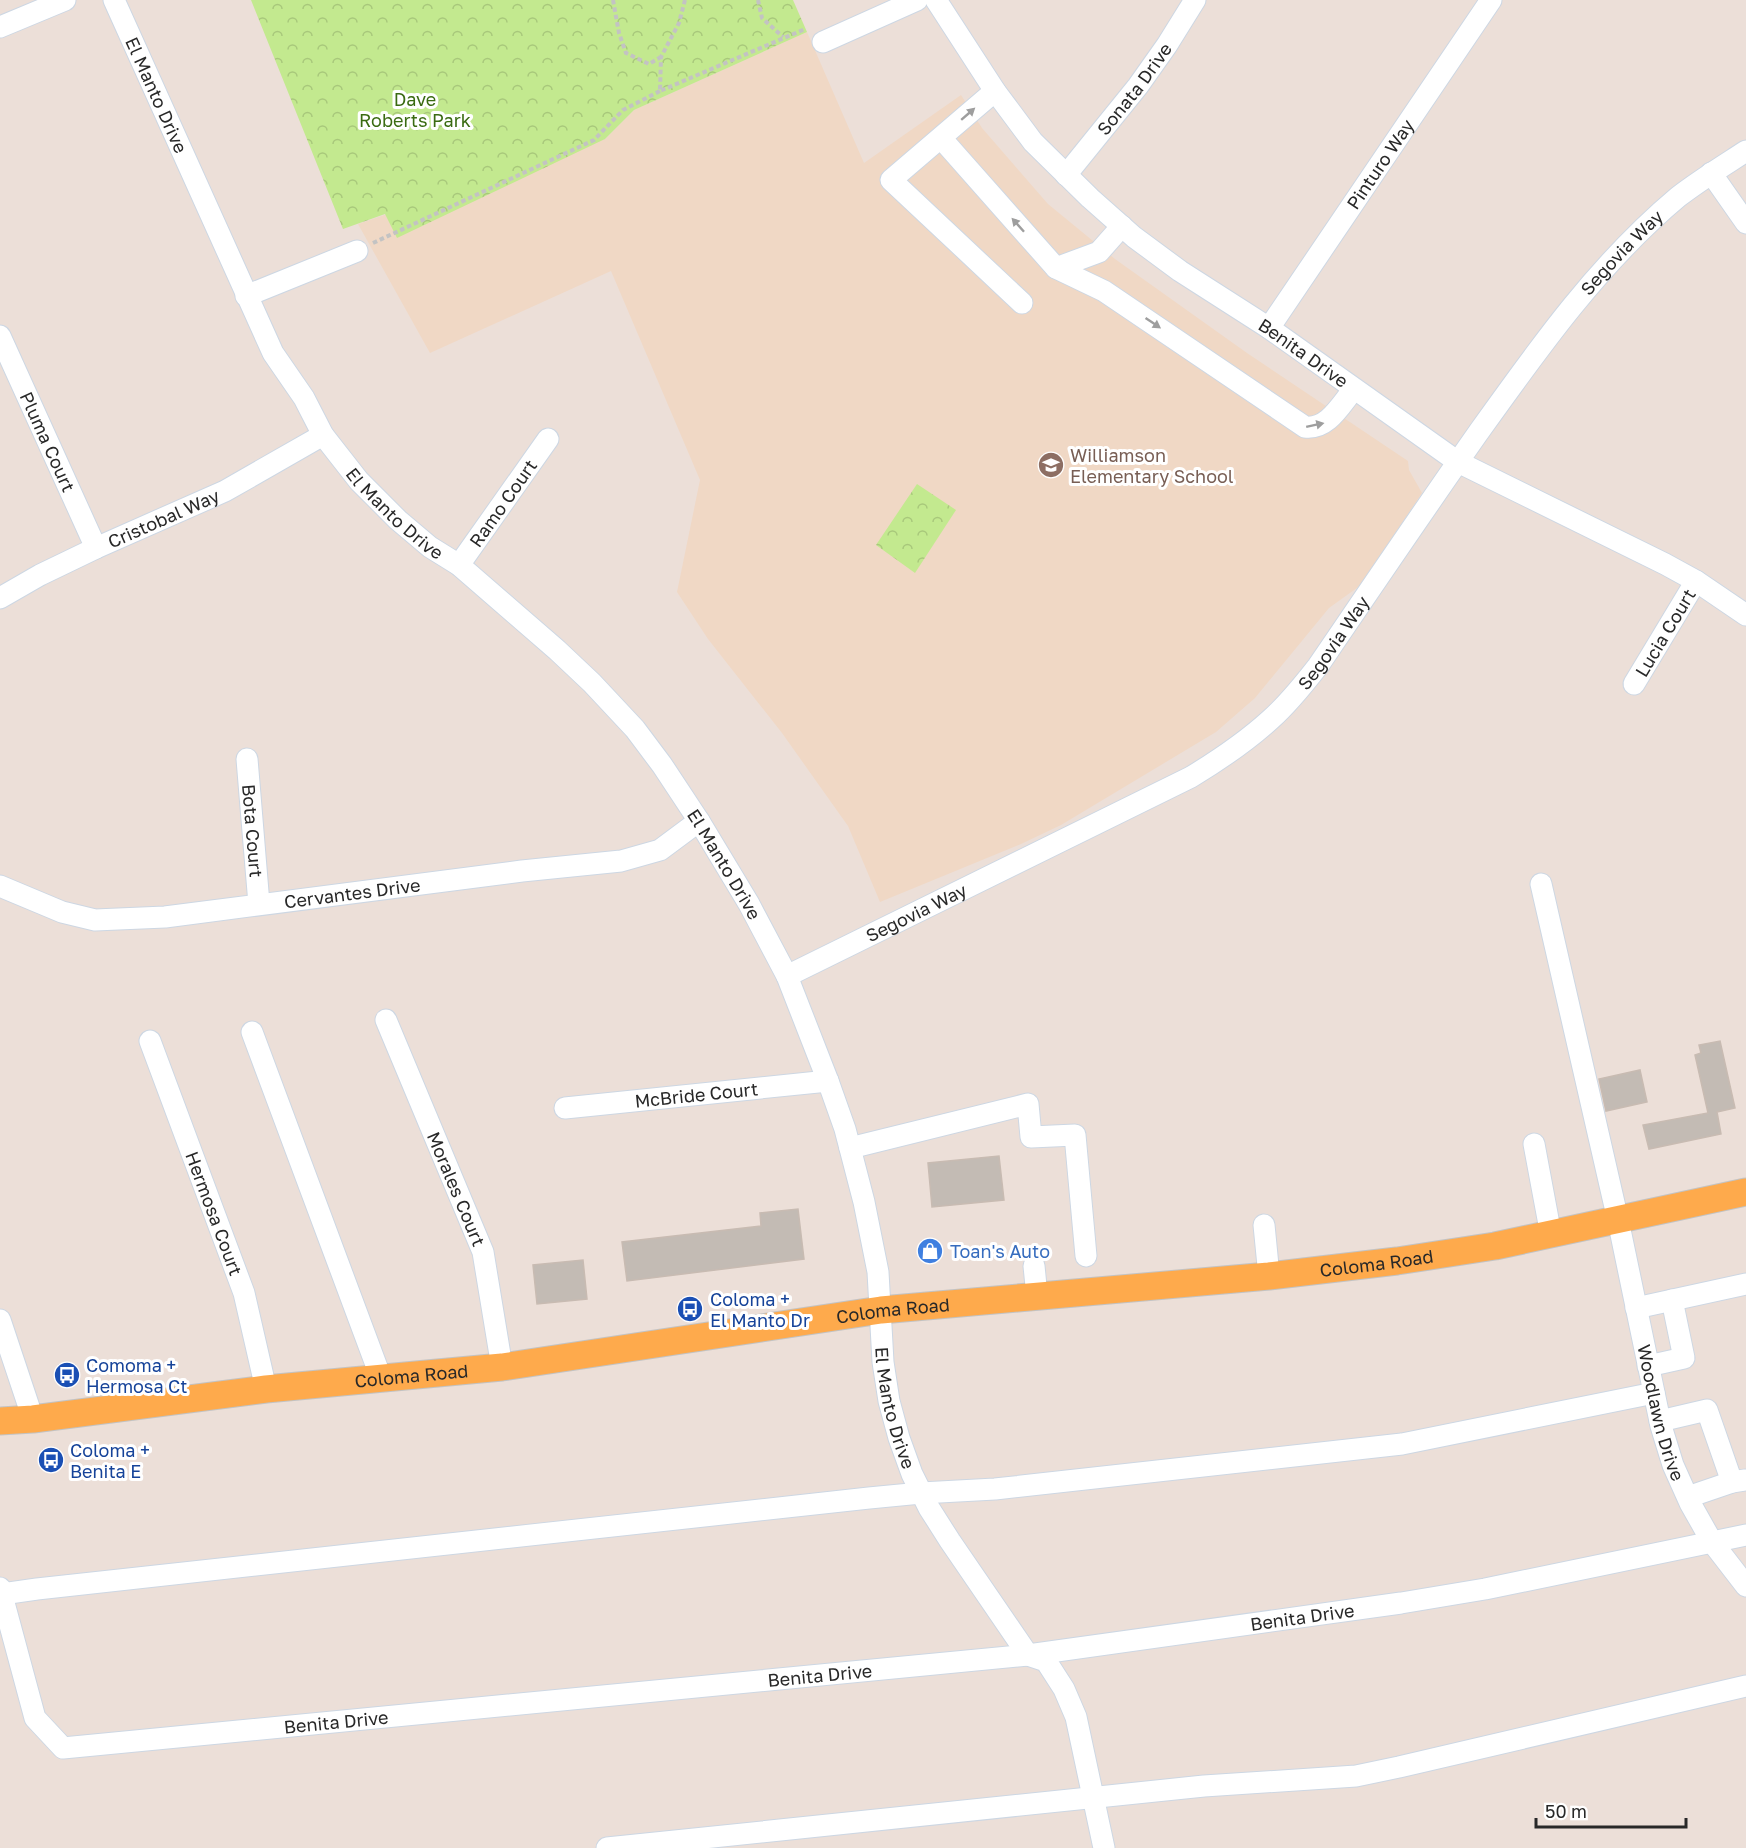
<svg xmlns="http://www.w3.org/2000/svg" width="1746" height="1848" font-family="'Golos Text',sans-serif">
<defs>
<pattern id="park-crowns" width="20" height="18" patternUnits="userSpaceOnUse" patternTransform="scale(1.5)"><rect width="20" height="18" fill="#c3e98f"/><path d="M2 6a3 3 0 1 1 6 0M12 15a3 3 0 1 1 6 0" fill="none" stroke="#a8c87b"/></pattern>
</defs>
<rect width="100%" height="100%" fill="#ecdfd8"/>
<polygon fill="#f0d8c5" points="807,32 864,163 961,95 982,128 1048,204 1115,259 1247,353 1408,461 1409,470 1422,493 1361,585 1329,608 1255,698 1216,732 1061,825 1021,844 880,902 848,826 782,733 708,639 677,592 700,480 611,271 430,353 358,224 605,139 634,110"/>
<g fill="url(#park-crowns)">
<polygon points="251,0 793,0 807,32 634,110 605,139 397,238 385,214 343,229"/>
<polygon points="917,484 956,510 915,573 876,545"/>
</g>
<g fill="#c3bbb4" stroke="#c8bbb2" stroke-width="1.5">
<polygon points="1720,1041 1735,1108 1717,1112 1721,1134 1649,1149 1643,1125 1708,1113 1695,1055 1701,1053 1699,1045"/>
<polygon points="1640,1070 1647,1102 1606,1111 1599,1079"/>
<polygon points="999,1156 1004,1200 932,1207 928,1163"/>
<polygon points="798,1209 804,1259 627,1281 622,1242 761,1226 760,1213"/>
<polygon points="583,1260 587,1299 537,1304 533,1265"/>
</g>
<g fill="none" stroke-linecap="round" stroke-linejoin="round">
<g stroke="#cdd7e3" stroke-width="23">
<g id="minor">
<path id="s1" d="M114,0L273,353L304,398L323,435L359,481L398,520L430,547L459,565L557,650L592,683L635,729L662,765L699,821L749,904L787,976L828,1081L845,1129L864,1202L878,1272L883,1362L889,1401L899,1438L912,1474L929,1508L950,1541L1028,1655L1046,1661L1064,1689L1076,1717L1104,1848"/>
<path id="s2" d="M936,0L995,91L1033,142L1090,198L1134,237L1180,271L1269,328L1458,462L1665,564L1696,581L1746,615"/>
<polyline points="0,27 65,0"/>
<polyline points="823,42 917,0"/>
<polyline points="995,91 891,180 1022,303"/>
<path d="M941,138L1056,268L1104,291L1305,427C1328,430 1341,404 1354,389"/>
<polyline points="1711,173 1746,223"/>
<path id="s3" d="M1066,175L1138,86L1167,45L1195,0"/>
<polyline points="1056,268 1099,252 1122,226"/>
<polyline points="246,296 357,251"/>
<path id="s4" d="M1269,328L1491,0"/>
<path id="s5" d="M0,336L96,548"/>
<path id="s6" d="M459,565L548,439"/>
<path id="s7" d="M0,598L40,575L96,548L225,491L323,435"/>
<path id="s8" d="M1634,684L1696,581"/>
<path id="s9" d="M247,759L259,904"/>
<path id="s10" d="M1541,884L1618,1220L1661,1426L1673,1465L1690,1503L1712,1542L1746,1586"/>
<path id="s11" d="M0,886L62,912L95,920L165,917L522,871L621,861L660,850L699,821"/>
<path id="s12" d="M787,976L1191,777C1219,760 1247,741 1271,719C1289,703 1304,684 1318,666C1371,588 1424,510 1478,433C1538,349 1598,264 1678,197C1700,180 1723,166 1746,151"/>
<path id="s13" d="M386,1020L483,1252L502,1367"/>
<polyline points="252,1032 381,1378"/>
<path id="s14" d="M150,1041L244,1293L266,1389"/>
<path id="s15" d="M565,1108L828,1081"/>
<polyline points="1534,1144 1551,1235"/>
<polyline points="850,1148 1028,1104 1031,1137 1075,1135 1086,1256"/>
<polyline points="1264,1225 1269,1276"/>
<polyline points="1034,1266 1037,1296"/>
<polyline points="1636,1308 1746,1284"/>
<polyline points="0,1320 33,1419"/>
<polyline points="1648,1366 1684,1358 1672,1300"/>
<polyline points="1660,1421 1707,1410 1732,1482"/>
<polyline points="1688,1497 1732,1482 1745,1480"/>
<path id="s16" d="M0,1588L35,1718L63,1748L1028,1655L1401,1603L1485,1589L1746,1535"/>
<polyline points="2,1594 37,1589 869,1498 921,1493 995,1489 1402,1444 1654,1393"/>
<polyline points="607,1848 1204,1786 1356,1776 1399,1767 1746,1686"/>
</g>
</g>
<g stroke="#c3c3c3" stroke-width="29">
<g id="major">
<path id="s17" d="M0,1421L33,1419L266,1389L502,1367L881,1310L1269,1276L1397,1261L1495,1246L1746,1192"/>
</g>
</g>
<g stroke="#c3c3c3" stroke-width="4" stroke-dasharray="4.5 3" stroke-linecap="butt">
<polyline points="613,0 619,33 626,53 649,64 661,57"/>
<polyline points="685,0 679,23 661,57 660,91 805,29"/>
<polyline points="758,0 762,18 783,37"/>
<polyline points="373,243 594,140 623,110 660,91"/>
</g>
<use href="#minor" stroke="#fff" stroke-width="21"/>
<use href="#major" stroke="#feaa4c" stroke-width="27"/>
</g>
<defs><path id="oneway-solid" d="M-6-.8H1V-3.2L6.5 0L1 3.2V.8H-6Z" transform="scale(1.5)"/></defs>
<g fill="#9e9e9e">
<use href="#oneway-solid" transform="translate(968 114) rotate(-41)"/>
<use href="#oneway-solid" transform="translate(1018 225) rotate(-132)"/>
<use href="#oneway-solid" transform="translate(1153 323) rotate(34)"/>
<use href="#oneway-solid" transform="translate(1315 425) rotate(-12)"/>
</g>
<defs>
<g id="school-disc" transform="scale(1.35)"><circle r="9.5" fill="#8d6e63" stroke="#fff"/><path d="M0-5L7-2L0 1L-7-2ZM-4 1L0 2.5L4 1V4Q0 6-4 4Z" fill="#fff"/></g>
<g id="shop-disc" transform="scale(1.35)"><circle r="9.5" fill="#3f7fe0" stroke="#fff"/><path d="M-5-2.5h2.3a2.7 3.5 0 0 1 5.4 0H5L5.5 6h-11ZM-1.5-2.5h3a1.5 2.3 0 0 0-3 0Z" fill="#fff"/></g>
<g id="bus-disc" transform="scale(1.35)"><circle r="9.5" fill="#1a4fb4" stroke="#fff"/><path d="M-5-6H5V4H4V6H2V4H-2V6H-4V4H-5ZM-3.5-4V0h7V-4ZM-3.5 1.2v1.5H-2V1.2ZM2 1.2v1.5H3.5V1.2Z" fill="#fff"/></g>
</defs>
<g fill-rule="evenodd">
<use href="#school-disc" x="1051" y="465"/>
<use href="#shop-disc" x="930" y="1251"/>
<use href="#bus-disc" x="690" y="1309"/>
<use href="#bus-disc" x="67" y="1375"/>
<use href="#bus-disc" x="51" y="1460"/>
</g>
<g text-anchor="middle" dominant-baseline="central" stroke-width="6" stroke-linejoin="round" paint-order="stroke">
<g font-size="18" fill="#282828" stroke="#fff">
<text stroke="none"><textPath href="#s3" startOffset="110">Sonata Drive</textPath></text>
<text stroke="none"><textPath href="#s1" startOffset="104">El Manto Drive</textPath></text>
<text stroke="none"><textPath href="#s4" startOffset="198">Pinturo Way</textPath></text>
<text stroke="none"><textPath href="#s12" startOffset="1134">Segovia Way</textPath></text>
<text stroke="none"><textPath href="#s2" startOffset="516">Benita Drive</textPath></text>
<text stroke="none"><textPath href="#s5" startOffset="116">Pluma Court</textPath></text>
<text stroke="none"><textPath href="#s6" startOffset="76">Ramo Court</textPath></text>
<text stroke="none"><textPath href="#s1" startOffset="590">El Manto Drive</textPath></text>
<text stroke="none"><textPath href="#s7" startOffset="182">Cristobal Way</textPath></text>
<text stroke="none"><textPath href="#s8" startOffset="60">Lucia Court</textPath></text>
<text stroke="none"><textPath href="#s12" startOffset="648">Segovia Way</textPath></text>
<text stroke="none"><textPath href="#s9" startOffset="72">Bota Court</textPath></text>
<text stroke="none"><textPath href="#s1" startOffset="1076">El Manto Drive</textPath></text>
<text stroke="none"><textPath href="#s11" startOffset="360">Cervantes Drive</textPath></text>
<text stroke="none"><textPath href="#s12" startOffset="144">Segovia Way</textPath></text>
<text stroke="none"><textPath href="#s15" startOffset="132">McBride Court</textPath></text>
<text stroke="none"><textPath href="#s13" startOffset="183">Morales Court</textPath></text>
<text stroke="none"><textPath href="#s14" startOffset="184">Hermosa Court</textPath></text>
<text stroke="none"><textPath href="#s17" startOffset="1386">Coloma Road</textPath></text>
<text stroke="none"><textPath href="#s17" startOffset="900">Coloma Road</textPath></text>
<text stroke="none"><textPath href="#s17" startOffset="414">Coloma Road</textPath></text>
<text stroke="none"><textPath href="#s1" startOffset="1652">El Manto Drive</textPath></text>
<text stroke="none"><textPath href="#s10" startOffset="542">Woodlawn Drive</textPath></text>
<text stroke="none"><textPath href="#s16" startOffset="1422">Benita Drive</textPath></text>
<text stroke="none"><textPath href="#s16" startOffset="936">Benita Drive</textPath></text>
<text stroke="none"><textPath href="#s16" startOffset="450">Benita Drive</textPath></text>
</g>
<g font-size="18" fill="#3a6b12" stroke="#fff">
<text x="415" y="99">Dave<tspan x="415" dy="21">Roberts Park</tspan></text>
</g>
<g font-size="18" fill="#785e54" stroke="#fff" text-anchor="start">
<text x="1070" y="455">Williamson<tspan x="1070" dy="21">Elementary School</tspan></text>
</g>
<g font-size="18" fill="#366cbe" stroke="#fff" text-anchor="start">
<text x="950" y="1251">Toan's Auto</text>
</g>
<g font-size="18" fill="#164399" stroke="#fff" text-anchor="start">
<text x="710" y="1299">Coloma +<tspan x="710" dy="21">El Manto Dr</tspan></text>
<text x="86" y="1365">Comoma +<tspan x="86" dy="21">Hermosa Ct</tspan></text>
<text x="70" y="1450">Coloma +<tspan x="70" dy="21">Benita E</tspan></text>
</g>
</g>
<path d="M1536 1818v9h150v-9" fill="none" stroke="#282828" stroke-width="3"/>
<text x="1545" y="1818" font-size="18" fill="#282828" stroke="#ffffff" stroke-width="4.5" paint-order="stroke">50 m</text>
</svg>
